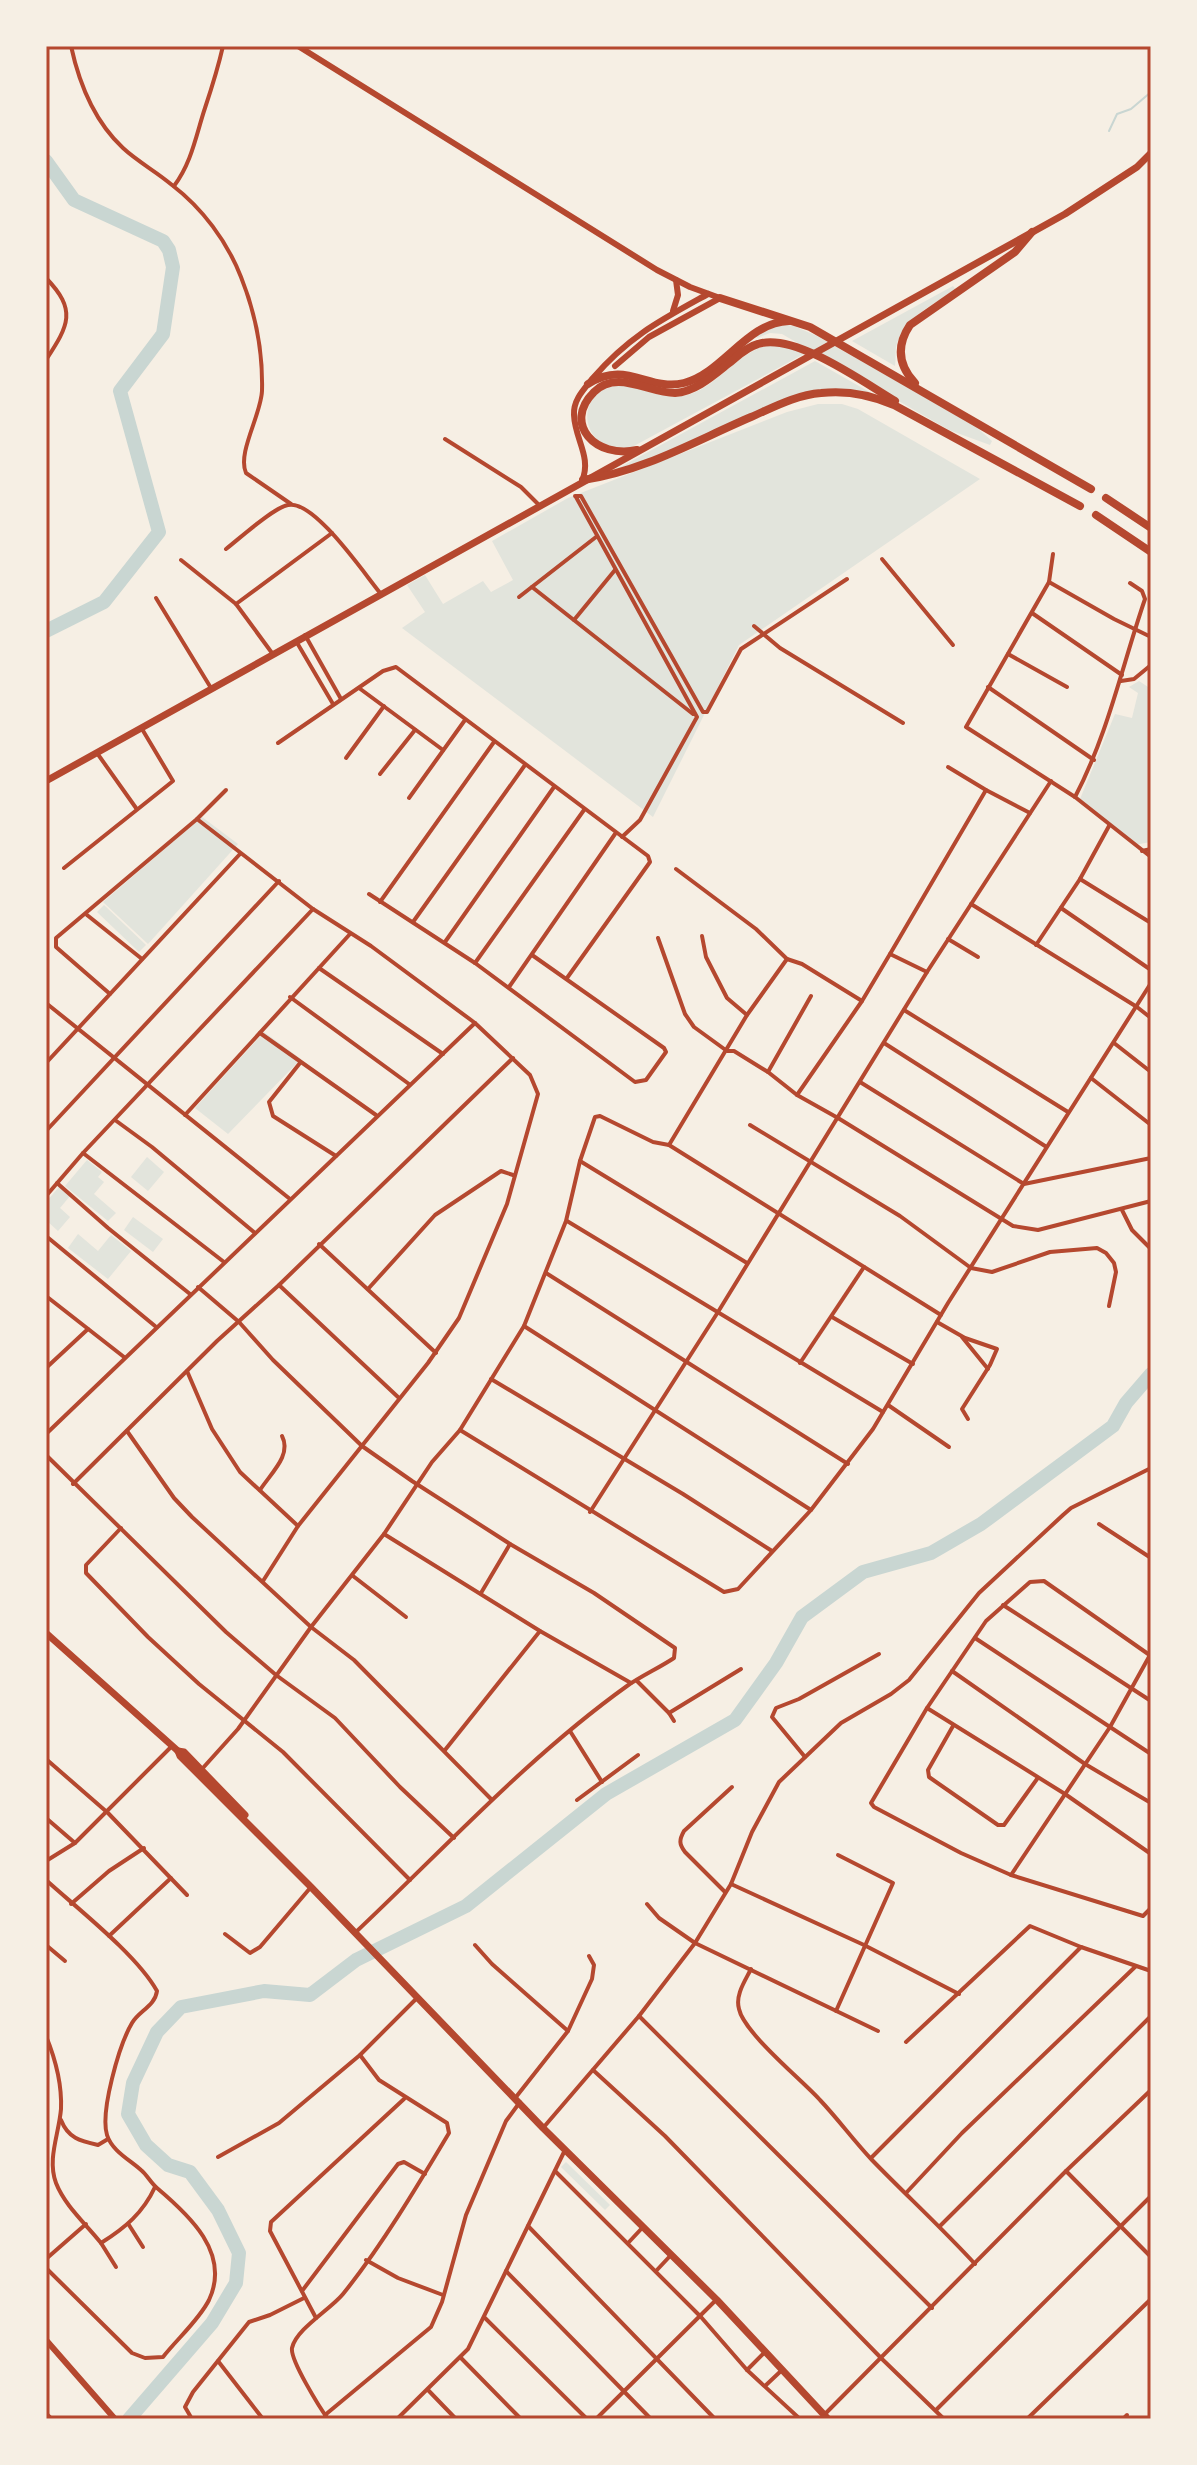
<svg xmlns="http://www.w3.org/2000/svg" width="1197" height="2465" font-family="'Sofia Sans Condensed',sans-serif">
<rect width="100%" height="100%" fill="#f6efe4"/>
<g fill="#e2e4dc">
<path d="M953,286L956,290C932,305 903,318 896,347C895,354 896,360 895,366L852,341Z"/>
<polygon points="781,324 794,326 817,336 975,426 992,441 990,445 949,430 782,334 770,333 757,338 756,336"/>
<path d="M766,346H785L804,354L632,447C627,448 619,450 614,449C588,443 577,410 599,393C624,373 655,402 683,396C716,390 734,354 766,346Z"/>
<polygon points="815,361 873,394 820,390 644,461 615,470"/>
<polygon points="818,404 842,404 858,409 980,479 739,645 653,817 402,628 425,612 407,585 425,575 443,604 483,581 491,592 513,580 492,541 568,498 787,412"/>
<polygon points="1139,681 1151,689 1151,842 1134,845 1080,799 1115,714 1132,718 1138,693 1129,687"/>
<polygon points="202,817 238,844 148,944 103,902"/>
<polygon points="104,905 146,945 139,952 97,912"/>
<polygon points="264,1032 301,1059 228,1134 195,1108"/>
<polygon points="147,1157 164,1172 148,1191 131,1177"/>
<polygon points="87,1160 102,1172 98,1177 104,1182 94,1194 116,1213 108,1221 65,1186"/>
<polygon points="59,1187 70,1196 60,1208 70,1217 58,1231 46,1220 46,1202"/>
<polygon points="133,1217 163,1239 153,1252 124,1230"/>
<polygon points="78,1234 98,1251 111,1235 131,1251 108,1279 68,1248"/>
<polygon points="566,2162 610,2205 605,2210 561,2167"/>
</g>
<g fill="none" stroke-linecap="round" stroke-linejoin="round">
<polyline stroke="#c9d6d2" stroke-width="2" points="1109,131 1117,114 1131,109 1151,92"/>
<g stroke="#c9d6d2" stroke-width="14">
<polyline points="46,161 74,200 163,241 169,250 173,267 163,334 120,391 159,532 104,602 46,631"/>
<polyline points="129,2419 212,2323 236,2283 239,2253 218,2210 190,2172 168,2165 146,2145 128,2114 133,2083 157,2032 181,2007 264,1991 310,1995 356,1960 466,1906 606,1794 735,1720 776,1663 802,1617 863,1572 931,1553 981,1524 1113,1426 1126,1403 1151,1374"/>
</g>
<g stroke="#b5482f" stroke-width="4">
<path d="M71,46C79,83 95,122 123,148C138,162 157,172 172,185C202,208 227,241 241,277C255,312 263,353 262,391C261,415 237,453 246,473L291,504"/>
<path d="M174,186C192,162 196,135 205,108C212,87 218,68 223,46"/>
<path d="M46,278C77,310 69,325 46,360"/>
<polyline points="445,439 521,487 539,505"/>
<polyline points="575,496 581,496 703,712 707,712 741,649 847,579"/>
<polyline points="576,497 697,717 640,820 622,837"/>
<path d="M226,549C239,539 274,507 288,505C314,499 365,575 381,594"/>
<polyline points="1053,554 1049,582 966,727 1075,797 1151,857"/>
<polyline points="882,559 953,645"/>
<polyline points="181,560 236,604 272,653"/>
<polyline points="1049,582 1114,619 1151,637"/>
<polyline points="532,587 693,714"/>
<polyline points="519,597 596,537"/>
<polyline points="156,598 211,688"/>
<polyline points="236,604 332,533"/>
<polyline points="1032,613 1122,675"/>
<polyline points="574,620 615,570"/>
<polyline points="754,626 780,648 903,723"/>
<polyline points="305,635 341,699"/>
<polyline points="296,641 333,704"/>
<polyline points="1008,654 1067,687"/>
<polyline points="1121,681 1134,679 1151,665"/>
<polyline points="988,687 1094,760"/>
<polyline points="359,688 443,750"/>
<polyline points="278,743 383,671 396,667 648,856 650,862 567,978"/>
<polyline points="97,753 136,808"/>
<polyline points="346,758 384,706"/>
<polyline points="380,774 415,730"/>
<polyline points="986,790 1030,813"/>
<path d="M1075,797C1108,734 1122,666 1145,599L1142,591L1130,583"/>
<polyline points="409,798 465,720"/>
<polyline points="197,819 313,909 371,946 475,1023 530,1075 538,1094 507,1204 459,1318 428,1363 298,1526 263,1581"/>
<polyline points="1142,851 1151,849"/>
<polyline points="64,868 173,781 142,729"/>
<polyline points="676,869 756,929 787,959 802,964 862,1001"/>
<polyline points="1080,879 1109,826"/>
<polyline points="369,894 475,963 635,1082 646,1080 666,1052 664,1048 532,955"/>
<polyline points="380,902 494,742"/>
<polyline points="971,904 1137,1007 1151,1018"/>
<polyline points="1061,908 1151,970"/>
<polyline points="87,915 142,959"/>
<polyline points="413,922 525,765"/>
<polyline points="702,936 706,957 727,998 747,1015"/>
<polyline points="658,938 685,1014 694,1027 727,1051 734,1051 768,1072 797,1095 838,1118 1013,1226 1038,1230 1151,1201"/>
<polyline points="948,939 978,957"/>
<polyline points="445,942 554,787"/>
<polyline points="1036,945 1080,879 1151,923"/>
<polyline points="475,963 584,810"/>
<polyline points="319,968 443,1054"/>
<polyline points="927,972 890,954 986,790 948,767"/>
<polyline points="509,987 615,834"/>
<polyline points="110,994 56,947 56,938 197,819 226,790"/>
<polyline points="290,997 409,1084"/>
<polyline points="46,1003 290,1199"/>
<polyline points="904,1010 1068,1112"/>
<polyline points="260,1033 376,1115"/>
<polyline points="884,1043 1045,1146"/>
<polyline points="1114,1043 1151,1072"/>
<polyline points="46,1063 240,854"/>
<polyline points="300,1063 269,1102 273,1116 336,1156"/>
<polyline points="768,1072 811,996"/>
<polyline points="1091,1078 1151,1125"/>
<polyline points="860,1082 1024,1184 1151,1158"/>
<polyline points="797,1095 862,1001 890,954"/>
<polyline points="185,1115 350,934"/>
<polyline points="115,1120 152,1147 255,1233"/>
<polyline points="750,1125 900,1216 971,1268 992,1272 1050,1252 1097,1248 1106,1253 1114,1263 1116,1272 1109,1306"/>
<polyline points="46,1131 279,881"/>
<polyline points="669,1145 747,1015 787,959"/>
<polyline points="83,1153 224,1262"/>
<polyline points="580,1161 747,1263"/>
<polyline points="57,1183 108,1228 190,1294"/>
<polyline points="46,1196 83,1153 313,909"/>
<polyline points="1122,1210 1132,1230 1151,1249"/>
<polyline points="567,1221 883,1412"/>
<polyline points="46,1236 155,1326"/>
<polyline points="319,1244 436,1353"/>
<polyline points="546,1273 848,1464"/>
<polyline points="279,1285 399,1398"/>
<path d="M198,1287L239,1322L273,1360L362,1446L412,1481L510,1544L594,1593L675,1648L674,1658C659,1668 641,1676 627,1686C528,1757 445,1848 356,1932"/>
<polyline points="368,1289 435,1215 501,1171 513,1175"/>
<polyline points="46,1296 124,1357"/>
<polyline points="832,1317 913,1364"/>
<polyline points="937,1322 965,1338 997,1349 990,1365 962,1409 968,1419"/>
<polyline points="524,1326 811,1510"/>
<polyline points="962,1337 988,1369"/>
<polyline points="800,1363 864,1267"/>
<polyline points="46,1368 88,1329"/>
<polyline points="187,1371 212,1429 240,1472 298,1526"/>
<polyline points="491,1379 683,1494 772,1551"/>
<polyline points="888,1405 949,1447"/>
<polyline points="460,1430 724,1592 738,1589 811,1510 873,1429 948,1303 1151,983"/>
<polyline points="127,1431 174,1498 192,1517 311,1627 354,1660 491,1799"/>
<polyline points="46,1434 475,1023"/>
<polyline points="46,1455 226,1632 276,1675 335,1718 400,1787 454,1838"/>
<polyline points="73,1484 217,1341 279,1285 513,1058"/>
<path d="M260,1490C271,1473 292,1455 282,1436"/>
<polyline points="590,1512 718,1312 927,972 1051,781"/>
<polyline points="1099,1524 1151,1558"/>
<polyline points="121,1528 86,1565 86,1573 148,1637 199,1684 283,1752 410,1880"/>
<polyline points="384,1534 540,1631 631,1683"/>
<polyline points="353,1576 406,1617"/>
<polyline points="481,1593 510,1544"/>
<polyline points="1003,1605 1151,1701"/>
<polyline points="975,1638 1151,1754"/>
<polyline points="1151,1656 1044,1581 1030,1582 986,1621 927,1708 871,1803 874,1807 961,1853 1011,1875 1143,1916 1151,1908"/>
<polyline points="952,1671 1085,1764 1151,1803"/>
<polyline points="637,1681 669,1713 674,1721"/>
<polyline points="927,1708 1065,1794 1151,1854"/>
<polyline points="669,1713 741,1669"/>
<polyline points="953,1726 928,1770 929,1777 998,1825 1004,1825 1037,1779"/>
<polyline points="570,1731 602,1782"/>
<polyline points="445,1750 540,1631"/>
<polyline points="805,1757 772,1717 776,1708 799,1699 879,1654"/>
<polyline points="46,1759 108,1813 187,1895"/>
<polyline points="202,1769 238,1729 311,1627 384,1534 432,1462 460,1430 524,1326 566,1221 580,1161 595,1117 600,1116 653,1142 669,1145 941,1315"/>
<polyline points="577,1800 638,1755"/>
<polyline points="46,1818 75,1843"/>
<polyline points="46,1861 75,1843 172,1746"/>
<polyline points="1011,1875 1110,1727 1150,1655"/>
<path d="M46,1880C78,1909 137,1955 157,1991C155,2006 139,2011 132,2023C119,2045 100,2112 107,2135C112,2151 130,2160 141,2170C147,2175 151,2183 157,2188C189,2215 231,2253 209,2300C199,2320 177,2339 163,2357L145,2358L132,2353L46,2268"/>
<polyline points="731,1884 864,1945 959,1994"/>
<path d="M725,1892L685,1852C679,1844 679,1840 684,1831L732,1787"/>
<polyline points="71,1904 109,1871 144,1848"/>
<polyline points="647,1904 659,1918 695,1943 878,2031"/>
<polyline points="225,1934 250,1953 260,1947 311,1887"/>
<polyline points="109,1936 171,1878"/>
<polyline points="46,1945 65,1961"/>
<polyline points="475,1945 492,1964 568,2031"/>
<path d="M751,1969C745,1981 735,1995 739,2009C744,2033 802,2080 820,2100C838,2119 854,2141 872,2160C906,2195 942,2228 975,2264"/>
<polyline points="836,2011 893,1883 838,1855"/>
<polyline points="639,2016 932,2308"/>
<path d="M46,2036C55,2058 62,2085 61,2109C59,2134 47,2159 56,2183C65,2206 86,2224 101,2243C125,2228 143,2213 155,2187"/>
<polyline points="906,2042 1030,1926 1081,1947 1151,1971"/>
<polyline points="593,2070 665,2136 882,2359 944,2419"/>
<polyline points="516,2097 568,2031 592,1979 594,1965 589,1956"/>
<path d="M61,2120C68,2138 80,2141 98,2145L108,2139"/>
<polyline points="543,2128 639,2016 695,1943 731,1884 752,1832 779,1782 841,1723 891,1694 909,1680 979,1593 1063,1515 1071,1508 1151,1468"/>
<polyline points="218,2157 279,2123 360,2055 417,1998"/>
<polyline points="871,2158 1081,1947"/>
<polyline points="555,2171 701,2317 747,2370 800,2419"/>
<polyline points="1066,2171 1151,2257"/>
<polyline points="906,2193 962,2133 1135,1967"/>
<polyline points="129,2225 143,2247"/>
<polyline points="528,2226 715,2419"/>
<polyline points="940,2226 1151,2016"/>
<polyline points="629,2242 643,2227"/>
<polyline points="101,2243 116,2267"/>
<polyline points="46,2259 86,2224"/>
<polyline points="366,2260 398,2278 443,2295"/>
<polyline points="506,2271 651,2419"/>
<polyline points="656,2271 671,2255"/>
<polyline points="302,2291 398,2164 404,2162 425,2174"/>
<polyline points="316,2318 270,2231 271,2222 404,2099"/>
<polyline points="485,2318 587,2419"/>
<polyline points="461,2358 521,2419"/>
<polyline points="218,2361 263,2419"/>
<polyline points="747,2370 765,2352"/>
<polyline points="765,2386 782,2370"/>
<polyline points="428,2390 456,2419"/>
<polyline points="936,2410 1151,2196"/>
<polyline points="325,2415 431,2327 442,2302 466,2215 506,2121 520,2102"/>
<polyline points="824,2415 1066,2171 1151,2090"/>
<polyline points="192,2419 185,2407 193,2392 249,2322 270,2315 304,2298"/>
<path d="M328,2419C320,2408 290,2360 292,2348C296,2329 331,2309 343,2294C381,2247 418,2185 449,2133L447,2123L379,2080L360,2055"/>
<polyline points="397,2419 468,2349 565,2150"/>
<polyline points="596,2419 716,2300"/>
<polyline points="1027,2419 1151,2299"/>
<polyline points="1123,2419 1127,2415"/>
</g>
<g stroke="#b5482f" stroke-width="6">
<polyline points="298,46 657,270 690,287 720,298"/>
<polyline points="673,311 678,295 676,280"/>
<polyline points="615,366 649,337 720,298"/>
<path d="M582,481C592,457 575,440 574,415C573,400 584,389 593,378C629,336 661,320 708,294"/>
<polyline points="46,2340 115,2419"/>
</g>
<polyline stroke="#b5482f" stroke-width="7" points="46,781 1065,214 1137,167 1151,153"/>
<g stroke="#b5482f" stroke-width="7">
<polyline points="46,1633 178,1751 180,1756 311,1887 543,2128 717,2300 828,2419"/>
<polyline points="178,1751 184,1752 245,1815"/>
</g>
<g stroke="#b5482f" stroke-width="8">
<polyline points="720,298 810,327 1091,489"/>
<path d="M915,383C898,365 896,346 910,325L1015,252L1032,232"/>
<path d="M588,384C626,359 649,392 684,383C723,373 747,322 789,321"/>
<path d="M637,450C596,459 562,424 594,392C617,369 648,393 675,393C695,392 713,376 728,364C737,357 746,347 758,344C794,332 863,382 895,401"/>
<path d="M583,480C642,472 697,440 751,417C774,407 796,395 821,393C847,390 871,395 894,405L1080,506"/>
<polyline points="1106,498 1151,528"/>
<polyline points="1096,515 1151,552"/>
<polyline points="46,2416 49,2419"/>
</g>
</g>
<rect width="1197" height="2465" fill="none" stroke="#f6efe4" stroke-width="96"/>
<rect x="48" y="48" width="1101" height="2369" fill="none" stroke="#b5482f" stroke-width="3"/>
</svg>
